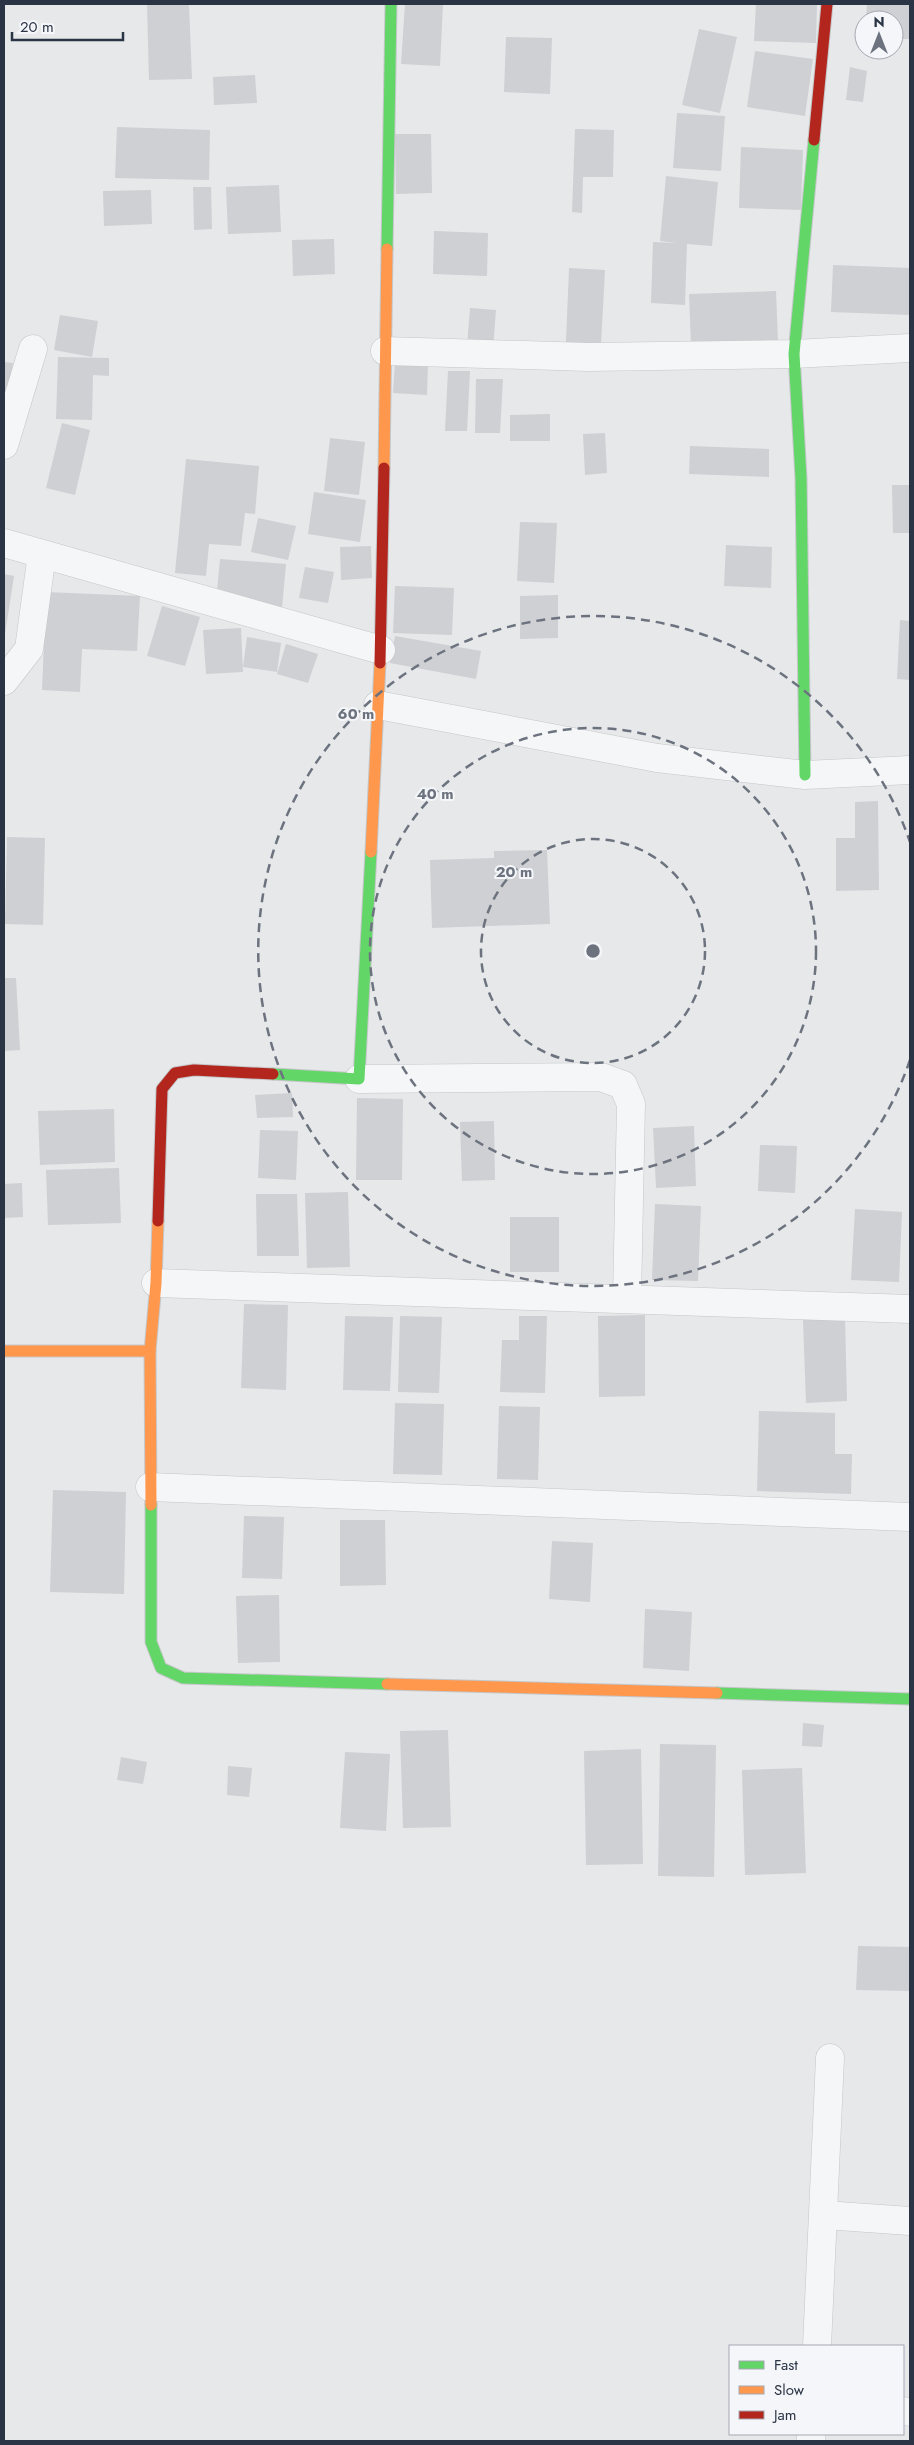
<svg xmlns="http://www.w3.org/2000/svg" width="914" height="2445" font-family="Jost,sans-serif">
<rect width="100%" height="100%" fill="#e6e8ea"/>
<g fill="#ced0d3">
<polygon points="147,4 189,4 192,79 149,80"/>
<polygon points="405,4 443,4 440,66 401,64"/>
<polygon points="756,4 817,4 816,43 754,41"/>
<polygon points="867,4 910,4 910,39 894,39 894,20 866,20"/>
<polygon points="699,29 737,37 720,113 682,105"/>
<polygon points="506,37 552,38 550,94 504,92"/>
<polygon points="755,51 813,59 805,116 747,107"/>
<polygon points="850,67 867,71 863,102 846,100"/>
<polygon points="255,75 257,103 214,105 213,77"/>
<polygon points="677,113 725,116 721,171 673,168"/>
<polygon points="117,127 210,130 209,180 115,178"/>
<polygon points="575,129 614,130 613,177 583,177 582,213 572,212"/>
<polygon points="395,134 431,134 432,193 396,194"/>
<polygon points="741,147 803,150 801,210 739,208"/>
<polygon points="666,176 718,182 712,246 687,244 685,305 651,303 653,242 677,243 660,241"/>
<polygon points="279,185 281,232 228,234 226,187"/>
<polygon points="193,187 211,187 212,229 194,230"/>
<polygon points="151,190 152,224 104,226 103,191"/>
<polygon points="434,231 488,233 487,276 433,274"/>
<polygon points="334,239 335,274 293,276 292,240"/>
<polygon points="833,265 910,268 910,315 831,312"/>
<polygon points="569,268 605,270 601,344 566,342"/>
<polygon points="776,291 778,342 691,345 689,294"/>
<polygon points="470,308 496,310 493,349 467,346"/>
<polygon points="60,315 98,321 92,357 54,350"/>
<polygon points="58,357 109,358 109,376 93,375 92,420 56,419"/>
<polygon points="4,362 13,363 7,399 4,398"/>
<polygon points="395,362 428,364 427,395 393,393"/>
<polygon points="448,371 470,371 467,431 445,431"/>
<polygon points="476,379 503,379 500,433 475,433"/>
<polygon points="550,414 550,441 510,441 510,415"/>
<polygon points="62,423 90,430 75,495 46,488"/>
<polygon points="605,433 607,473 585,475 583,434"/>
<polygon points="330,438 365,442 359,495 324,491"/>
<polygon points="690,446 769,449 769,477 689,474"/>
<polygon points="186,459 259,466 255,514 245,513 241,546 209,544 206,576 175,573"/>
<polygon points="892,485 910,485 910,533 893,533"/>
<polygon points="314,492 366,500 360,542 308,534"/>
<polygon points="258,518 296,526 288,560 251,552"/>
<polygon points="520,522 557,523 554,583 517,581"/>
<polygon points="726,545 772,547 771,588 724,586"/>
<polygon points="371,546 372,578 341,580 340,547"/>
<polygon points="220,559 286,564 282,608 216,602"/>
<polygon points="305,567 334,572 328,603 299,598"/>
<polygon points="4,574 14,576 5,634 4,634"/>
<polygon points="395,586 454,588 452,635 393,633"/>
<polygon points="46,592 140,596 137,651 82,649 80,692 42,690"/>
<polygon points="558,595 558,638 520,639 520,596"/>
<polygon points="162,606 200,617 185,666 147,656"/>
<polygon points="900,620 910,621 910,680 897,679"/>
<polygon points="241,628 243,672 206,674 203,630"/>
<polygon points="395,636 481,651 476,679 390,663"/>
<polygon points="247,637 281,643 277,672 243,667"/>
<polygon points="286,644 318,654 308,683 277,674"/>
<polygon points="878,801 879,890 836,891 836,838 855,838 855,802"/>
<polygon points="7,837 45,838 43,925 5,924"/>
<polygon points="547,850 550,924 432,928 430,860 494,858 494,851"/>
<polygon points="4,978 16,978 20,1050 4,1051"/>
<polygon points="292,1093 293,1117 257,1118 255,1095"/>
<polygon points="357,1098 403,1099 402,1180 356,1180"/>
<polygon points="114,1109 115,1162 40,1165 38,1111"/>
<polygon points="494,1121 495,1180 462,1181 460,1122"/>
<polygon points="694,1126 696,1186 656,1188 653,1128"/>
<polygon points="260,1130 298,1131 296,1180 258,1178"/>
<polygon points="760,1145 797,1146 795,1193 758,1191"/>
<polygon points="119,1168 121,1223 48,1225 46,1170"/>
<polygon points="22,1183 23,1217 4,1218 4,1184"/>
<polygon points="348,1192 350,1267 307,1268 305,1193"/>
<polygon points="256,1194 297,1194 299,1256 257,1256"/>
<polygon points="655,1204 701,1206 698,1281 652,1280"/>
<polygon points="855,1209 902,1212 899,1282 851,1280"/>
<rect x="510" y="1217" width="49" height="55"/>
<polygon points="244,1304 288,1305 286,1390 241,1388"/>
<polygon points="645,1315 645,1396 599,1397 598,1316"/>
<polygon points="345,1316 393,1317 390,1391 343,1390"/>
<polygon points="400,1316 442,1317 439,1393 398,1392"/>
<polygon points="519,1316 547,1316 545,1393 500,1392 502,1340 519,1340"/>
<polygon points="845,1317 847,1401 806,1403 803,1319"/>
<polygon points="395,1403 444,1404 442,1475 393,1474"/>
<polygon points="499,1406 540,1407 538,1480 497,1479"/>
<polygon points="759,1411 835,1413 835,1454 852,1454 851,1494 757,1491"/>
<polygon points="53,1490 126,1492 124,1594 50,1592"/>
<polygon points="244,1516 284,1517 282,1579 242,1578"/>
<polygon points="340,1520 385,1520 386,1585 340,1586"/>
<polygon points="552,1541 593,1543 590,1602 549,1599"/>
<polygon points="279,1595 280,1662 238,1663 236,1596"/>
<polygon points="645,1609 692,1612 689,1671 643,1668"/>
<polygon points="803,1723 824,1725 822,1747 802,1746"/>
<polygon points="448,1730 451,1827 403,1828 400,1731"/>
<polygon points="660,1744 716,1745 714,1877 658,1876"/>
<polygon points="641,1749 643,1864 586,1865 584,1751"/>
<polygon points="345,1752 390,1754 386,1831 340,1828"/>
<polygon points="121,1757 147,1762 143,1784 117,1780"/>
<polygon points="228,1766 252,1768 249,1797 227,1795"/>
<polygon points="802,1768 806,1873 745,1875 742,1770"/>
<polygon points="858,1946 910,1947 910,1991 856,1990"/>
</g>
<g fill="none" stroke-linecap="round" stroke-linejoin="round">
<g stroke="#c4c6c8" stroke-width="29">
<g id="street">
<polyline points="385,351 589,357 794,354 910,348"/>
<polyline points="4,445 33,349"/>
<polyline points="4,543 381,650"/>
<polyline points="4,681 29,649 42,554"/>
<polyline points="378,705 657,758 805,775 910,770"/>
<polyline points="359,1079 601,1077 623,1085 631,1104 627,1298"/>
<polyline points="156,1283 910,1309"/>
<polyline points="150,1487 910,1517"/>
<polyline points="824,2215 910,2221"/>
<polyline points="817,2346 830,2058"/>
<polyline points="903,2411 910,2412"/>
<polyline points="811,2441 811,2434"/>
</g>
</g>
<g stroke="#c4c6c8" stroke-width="13">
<g id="fast">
<polyline points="387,249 391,4"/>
<polyline points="805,775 801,478 794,354 814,140"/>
<polyline points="273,1074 359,1079 371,852"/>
<polyline points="151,1505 151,1642 161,1668 183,1678 387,1684"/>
<polyline points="717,1693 910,1699"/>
</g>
</g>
<g stroke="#c4c6c8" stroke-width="13">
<g id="slow">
<polyline points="384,468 387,249"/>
<polyline points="371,852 380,663"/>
<polyline points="4,1351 150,1351 156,1283 158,1221"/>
<polyline points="150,1351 151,1505"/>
<polyline points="387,1684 717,1693"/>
</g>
</g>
<g stroke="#c4c6c8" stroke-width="13">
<g id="jam">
<polyline points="814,140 827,4"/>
<polyline points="380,663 384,468"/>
<polyline points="158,1221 162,1089 175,1073 194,1070 273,1074"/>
</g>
</g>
<use href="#street" stroke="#f5f6f7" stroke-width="28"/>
<use href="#fast" stroke="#63d668" stroke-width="11"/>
<use href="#slow" stroke="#ff974d" stroke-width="11"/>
<use href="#jam" stroke="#b3261e" stroke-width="11"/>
</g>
<g fill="none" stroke="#6c737f" stroke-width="2.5" stroke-dasharray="9 6">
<circle cx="593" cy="951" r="112"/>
<circle cx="593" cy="951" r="223"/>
<path d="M910 1060A335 335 0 1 1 910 842"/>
</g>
<circle cx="593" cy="951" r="8" fill="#6c737f" stroke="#f4f6f9" stroke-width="2.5"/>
<g font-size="15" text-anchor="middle" font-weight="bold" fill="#6c737f" stroke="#f4f6f9" stroke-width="4" stroke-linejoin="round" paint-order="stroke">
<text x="356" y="719">60 m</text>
<text x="435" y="799">40 m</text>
<text x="514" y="877">20 m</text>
</g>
<rect width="914" height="2445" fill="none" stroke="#2b3445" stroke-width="10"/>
<rect x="729" y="2345" width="175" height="90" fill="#f4f6f9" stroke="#a4a8b1"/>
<rect x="739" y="2361" width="25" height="8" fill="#63d668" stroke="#a4a8b1"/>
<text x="774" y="2370" font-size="15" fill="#2b3445">Fast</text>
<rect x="739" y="2386" width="25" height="8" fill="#ff974d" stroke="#a4a8b1"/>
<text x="774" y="2395" font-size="15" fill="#2b3445">Slow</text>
<rect x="739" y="2411" width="25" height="8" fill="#b3261e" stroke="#a4a8b1"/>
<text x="774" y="2420" font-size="15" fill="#2b3445">Jam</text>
<g transform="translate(879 35)"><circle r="24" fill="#f4f6f9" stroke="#a4a8b1"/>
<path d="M0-4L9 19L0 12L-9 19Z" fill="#6c737f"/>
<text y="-8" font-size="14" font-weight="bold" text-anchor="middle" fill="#2b3445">N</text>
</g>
<path d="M12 32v8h111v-8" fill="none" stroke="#2b3445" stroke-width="2.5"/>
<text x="20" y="32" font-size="15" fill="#2b3445" stroke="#f4f6f9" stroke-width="4" paint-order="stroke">20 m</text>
</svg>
